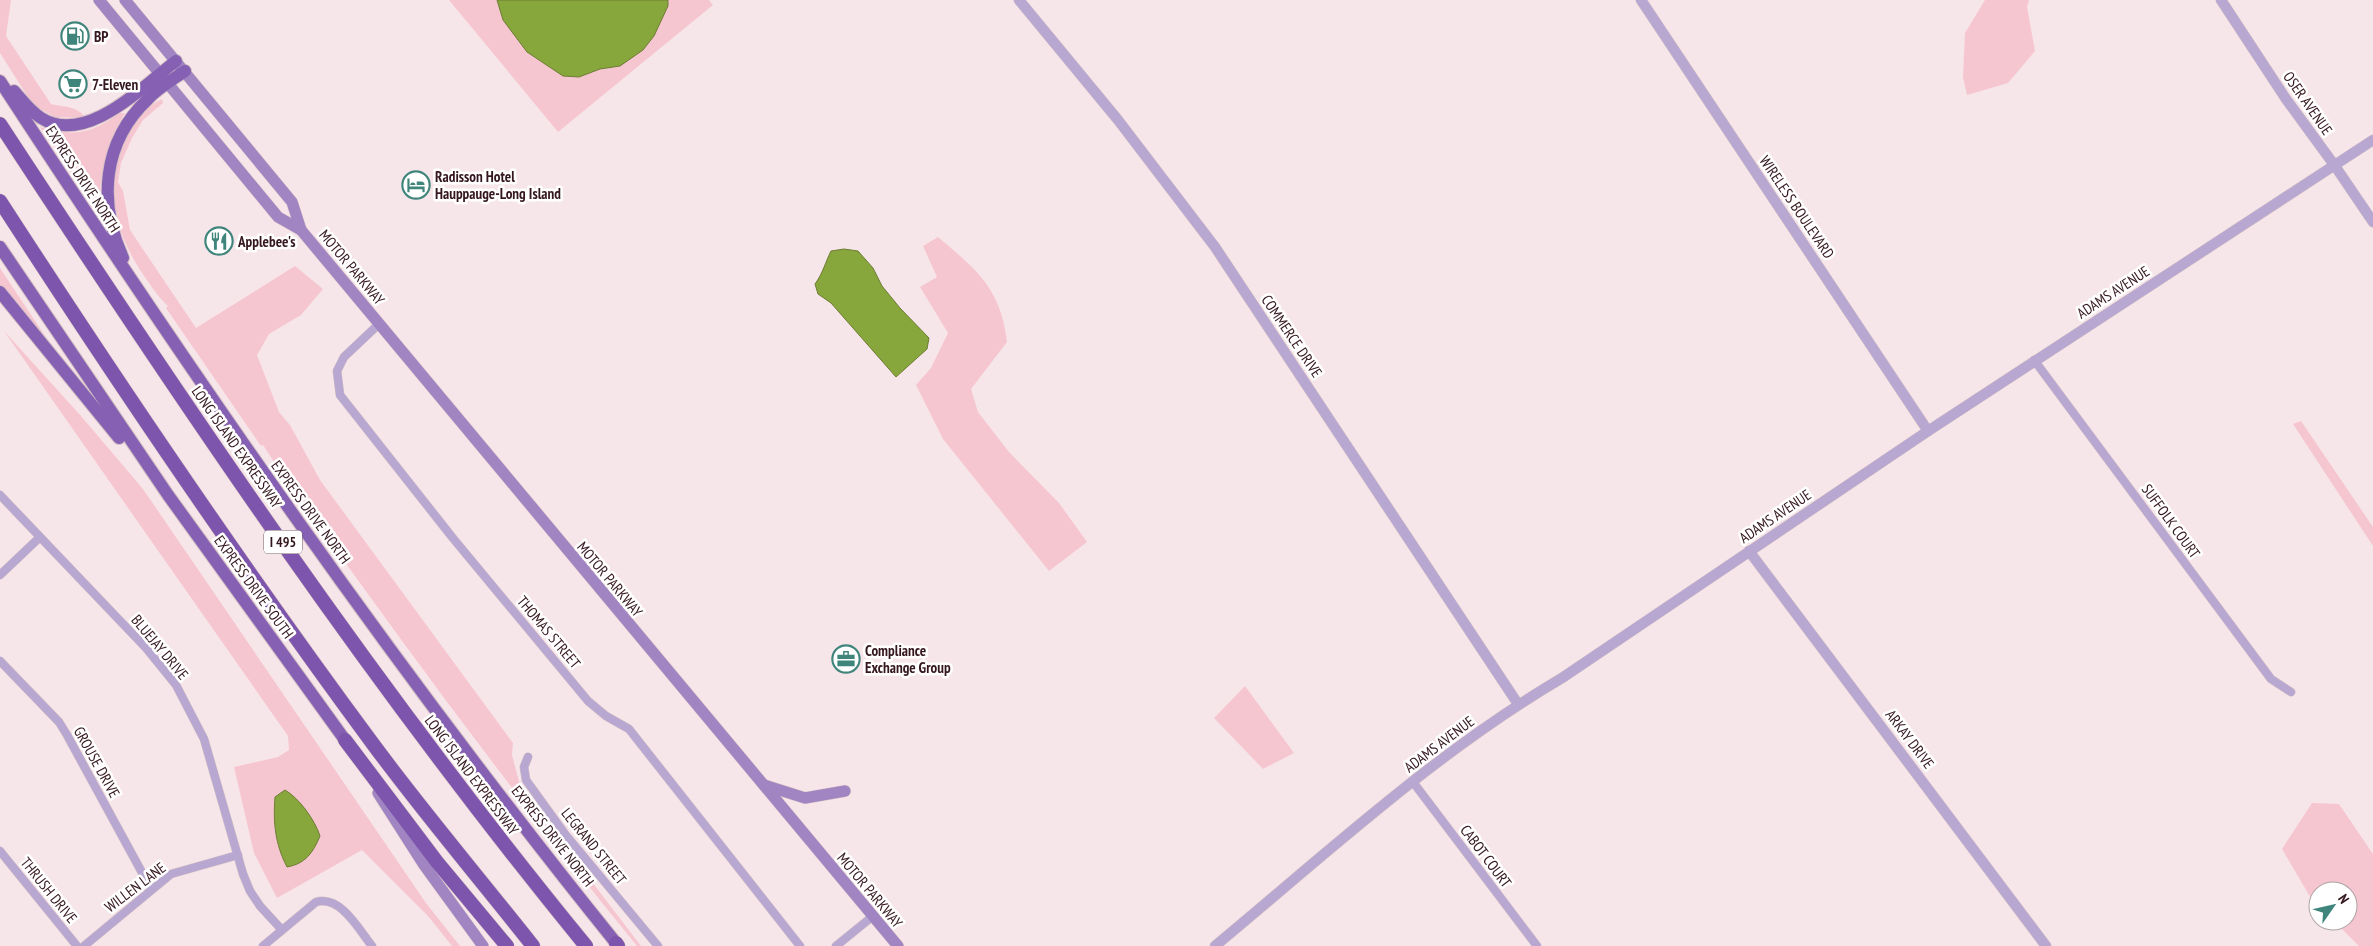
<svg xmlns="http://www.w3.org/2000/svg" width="2373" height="946" font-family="'PT Sans Narrow',sans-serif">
<rect width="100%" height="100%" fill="#f7e6e9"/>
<g fill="#f6c6d0">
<path d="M0,0H11L6,36L51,104C63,107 79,106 85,118L55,117L35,106L28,97L0,53Z"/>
<polygon points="449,0 709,0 713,5 558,132"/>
<polygon points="1985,0 2029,0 2027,7 2035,51 2008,83 1967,95 1963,77 1965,33"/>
<path d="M162,99L163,103L143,120L132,138L121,163L118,182L123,191L130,230L196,328L295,266L323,289L301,315L269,334L257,355L279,412L290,425L320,480L513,743L512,755L521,789L641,946H637C518,800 406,649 297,495L298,493L287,482L263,445L261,446L166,308L168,306C158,297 152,287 144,276C115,233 101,186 126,137C135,121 145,107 162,99Z"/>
<path d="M119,113H125C107,145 99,172 100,208H95L40,127C73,137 92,134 119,113Z"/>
<path d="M938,237C977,270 1001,289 1007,342L971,389L978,412L1009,452L1059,503L1087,542L1049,571L943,439L916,385L931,368L948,333L920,287L937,277L923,246Z"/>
<polygon points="0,268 51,345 0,286"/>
<polygon points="4,331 81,416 143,489 426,903 460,946 452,946 428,916 362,850 277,898 254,853 234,767 278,757 289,750 288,736"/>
<polygon points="2301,421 2373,527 2373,546 2293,424"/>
<polygon points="1245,686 1294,753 1263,769 1214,718"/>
<polygon points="2312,803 2339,804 2373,854 2373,946 2359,946 2334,921 2348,921 2348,891 2318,891 2318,904 2309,895 2282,849"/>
</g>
<g fill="#87a73d" stroke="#6e7c34">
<polygon points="497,0 668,0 668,6 654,36 643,50 620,66 600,69 579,77 563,76 527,52 503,20"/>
<path d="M844,249L858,251L873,268L882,286L900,308L929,338L927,349L896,377L831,303L818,294L815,284C823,273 825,263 831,251Z"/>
<path d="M285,790C299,798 315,820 320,836C313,853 305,864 287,867C275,844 273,822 275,797Z"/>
</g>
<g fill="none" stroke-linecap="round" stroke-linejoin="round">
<g stroke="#d4c1c5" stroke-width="9">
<g id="minor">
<polyline points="380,323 344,357 337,371 340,395 452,537 588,701 606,716 629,729 800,946"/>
<polyline points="2034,360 2271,679 2291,692"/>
<polyline points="0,495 146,648 176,685 204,739 243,874 250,891 260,906 282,930"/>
<polyline points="0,575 40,537"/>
<polyline points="0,661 59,722 67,735 151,889"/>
<polyline points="528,757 524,767 526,780 565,834 658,946"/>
<polyline points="1413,782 1537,946"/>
<polyline points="0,851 77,946"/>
<polyline points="84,946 171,874 238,855"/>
<path d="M263,946L316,902C341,895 359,930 372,946"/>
<polyline points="836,946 873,916"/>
</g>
</g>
<g stroke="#d4c1c5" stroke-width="11">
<g id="tertiary">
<polyline points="1019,0 1118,120 1215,247 1518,704"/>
<polyline points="1641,0 1928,431"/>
<polyline points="2221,0 2286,99 2335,166 2373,222"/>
<polyline points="1749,551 2046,946"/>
<path d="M1215,946C1327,853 1436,752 1562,678L1928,431L2373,140"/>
</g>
</g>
<g stroke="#d4c1c5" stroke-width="12">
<g id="secondary">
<polyline points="99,0 278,217 301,230 898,946"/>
<polyline points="125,0 292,202 301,230"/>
<polyline points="764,785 805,798 845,791"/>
<polyline points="378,793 424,865 483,946"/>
</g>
</g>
<g stroke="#d4c1c5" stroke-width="14">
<g id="trunk">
<path d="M0,81C193,377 394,668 616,943"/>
<path d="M14,91C22,100 30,111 41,118C86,146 142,87 176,61"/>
<polyline points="0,247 168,495 345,740"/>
<path d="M123,258C98,203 102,142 148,99C158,88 172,80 185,71"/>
<polyline points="0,292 119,438"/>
</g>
</g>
<g stroke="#d4c1c5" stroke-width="15">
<g id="motorway">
<path d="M0,124C184,405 373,686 586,946"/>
<path d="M0,201C119,385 242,567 373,744C424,813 480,879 533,946"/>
<polyline points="345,740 437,862 507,946"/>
<polyline points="616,943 618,946"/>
</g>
</g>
<use href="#minor" stroke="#b8a7d1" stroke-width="8"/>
<use href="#tertiary" stroke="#b8a7d1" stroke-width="10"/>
<use href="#secondary" stroke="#a085c2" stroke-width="11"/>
<use href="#trunk" stroke="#8660b2" stroke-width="12"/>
<use href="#motorway" stroke="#7e55ac" stroke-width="14"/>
</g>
<defs>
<g id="fuel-ring" transform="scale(1.4375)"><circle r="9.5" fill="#fff" stroke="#3f857b" stroke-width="1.5"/><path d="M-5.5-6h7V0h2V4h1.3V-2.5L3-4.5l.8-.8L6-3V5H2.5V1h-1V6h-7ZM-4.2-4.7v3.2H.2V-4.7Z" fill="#3f857b"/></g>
<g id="supermarket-ring" transform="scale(1.4375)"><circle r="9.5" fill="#fff" stroke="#3f857b" stroke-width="1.5"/><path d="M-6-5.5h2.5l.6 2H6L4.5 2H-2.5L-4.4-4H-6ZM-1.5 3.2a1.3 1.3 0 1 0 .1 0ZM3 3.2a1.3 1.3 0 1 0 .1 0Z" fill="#3f857b"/></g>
<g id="hotel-ring" transform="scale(1.4375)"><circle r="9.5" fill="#fff" stroke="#3f857b" stroke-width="1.5"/><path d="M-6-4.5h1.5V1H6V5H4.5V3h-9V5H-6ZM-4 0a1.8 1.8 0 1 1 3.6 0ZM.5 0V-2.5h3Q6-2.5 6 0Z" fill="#3f857b"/></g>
<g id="restaurant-ring" transform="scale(1.4375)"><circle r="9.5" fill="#fff" stroke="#3f857b" stroke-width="1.5"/><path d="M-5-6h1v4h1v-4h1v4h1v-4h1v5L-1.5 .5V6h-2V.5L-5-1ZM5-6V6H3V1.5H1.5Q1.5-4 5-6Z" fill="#3f857b"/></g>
<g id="office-ring" transform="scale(1.4375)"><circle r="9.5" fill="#fff" stroke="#3f857b" stroke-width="1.5"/><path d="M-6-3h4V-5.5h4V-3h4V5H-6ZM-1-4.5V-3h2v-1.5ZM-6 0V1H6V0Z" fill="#3f857b"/></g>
</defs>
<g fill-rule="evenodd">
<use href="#fuel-ring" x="75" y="36"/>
<use href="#supermarket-ring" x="73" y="84"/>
<use href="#hotel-ring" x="416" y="185"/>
<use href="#restaurant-ring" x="219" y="241"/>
<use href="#office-ring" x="846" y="659"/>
</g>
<g text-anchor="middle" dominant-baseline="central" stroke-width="5" stroke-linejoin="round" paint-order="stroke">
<rect fill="#fff" stroke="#725d62" stroke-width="1" x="264" y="530.5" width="38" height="23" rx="4"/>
<g font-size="14" font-weight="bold" fill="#35181f">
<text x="283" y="542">I 495</text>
</g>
<g font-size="15" font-weight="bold" fill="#35181f" stroke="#fff" text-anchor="start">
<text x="94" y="36">BP</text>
<text x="92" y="84">7-Eleven</text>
<text x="435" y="176">Radisson Hotel<tspan x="435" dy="17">Hauppauge-Long Island</tspan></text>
<text x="238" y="241">Applebee's</text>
<text x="865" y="650">Compliance<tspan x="865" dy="17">Exchange Group</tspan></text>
</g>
<g font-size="15" fill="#35181f" stroke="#fff">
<text transform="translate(2308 103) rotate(55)">OSER AVENUE</text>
<text transform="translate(83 179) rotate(57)">EXPRESS DRIVE NORTH</text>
<text transform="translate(1797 207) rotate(56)">WIRELESS BOULEVARD</text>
<text transform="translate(352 267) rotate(50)">MOTOR PARKWAY</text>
<text transform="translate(2113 292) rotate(-33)">ADAMS AVENUE</text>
<text transform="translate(1292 336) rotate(56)">COMMERCE DRIVE</text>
<text transform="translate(237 447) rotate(55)">LONG ISLAND EXPRESSWAY</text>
<text transform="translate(311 512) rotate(54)">EXPRESS DRIVE NORTH</text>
<text transform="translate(1775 516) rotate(-34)">ADAMS AVENUE</text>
<text transform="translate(2171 521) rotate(54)">SUFFOLK COURT</text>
<text transform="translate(610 579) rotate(50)">MOTOR PARKWAY</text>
<text transform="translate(254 587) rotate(54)">EXPRESS DRIVE SOUTH</text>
<text transform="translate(549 632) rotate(50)">THOMAS STREET</text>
<text transform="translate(160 647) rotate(50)">BLUEJAY DRIVE</text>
<text transform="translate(1910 739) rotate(53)">ARKAY DRIVE</text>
<text transform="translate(1439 744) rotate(-37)">ADAMS AVENUE</text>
<text transform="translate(97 762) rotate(61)">GROUSE DRIVE</text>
<text transform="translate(472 775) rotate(53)">LONG ISLAND EXPRESSWAY</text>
<text transform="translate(553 836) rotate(52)">EXPRESS DRIVE NORTH</text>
<text transform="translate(594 846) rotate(51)">LEGRAND STREET</text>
<text transform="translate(1486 856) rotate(53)">CABOT COURT</text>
<text transform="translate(135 887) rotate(-37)">WILLEN LANE</text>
<text transform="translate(49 890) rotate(51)">THRUSH DRIVE</text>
<text transform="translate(870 890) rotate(50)">MOTOR PARKWAY</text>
</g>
</g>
<g transform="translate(2333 906) rotate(56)"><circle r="24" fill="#ffffff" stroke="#aea3a5"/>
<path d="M0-4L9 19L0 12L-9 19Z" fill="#3f857b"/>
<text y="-8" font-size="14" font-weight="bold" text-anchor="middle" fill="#35181f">N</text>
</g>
</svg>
